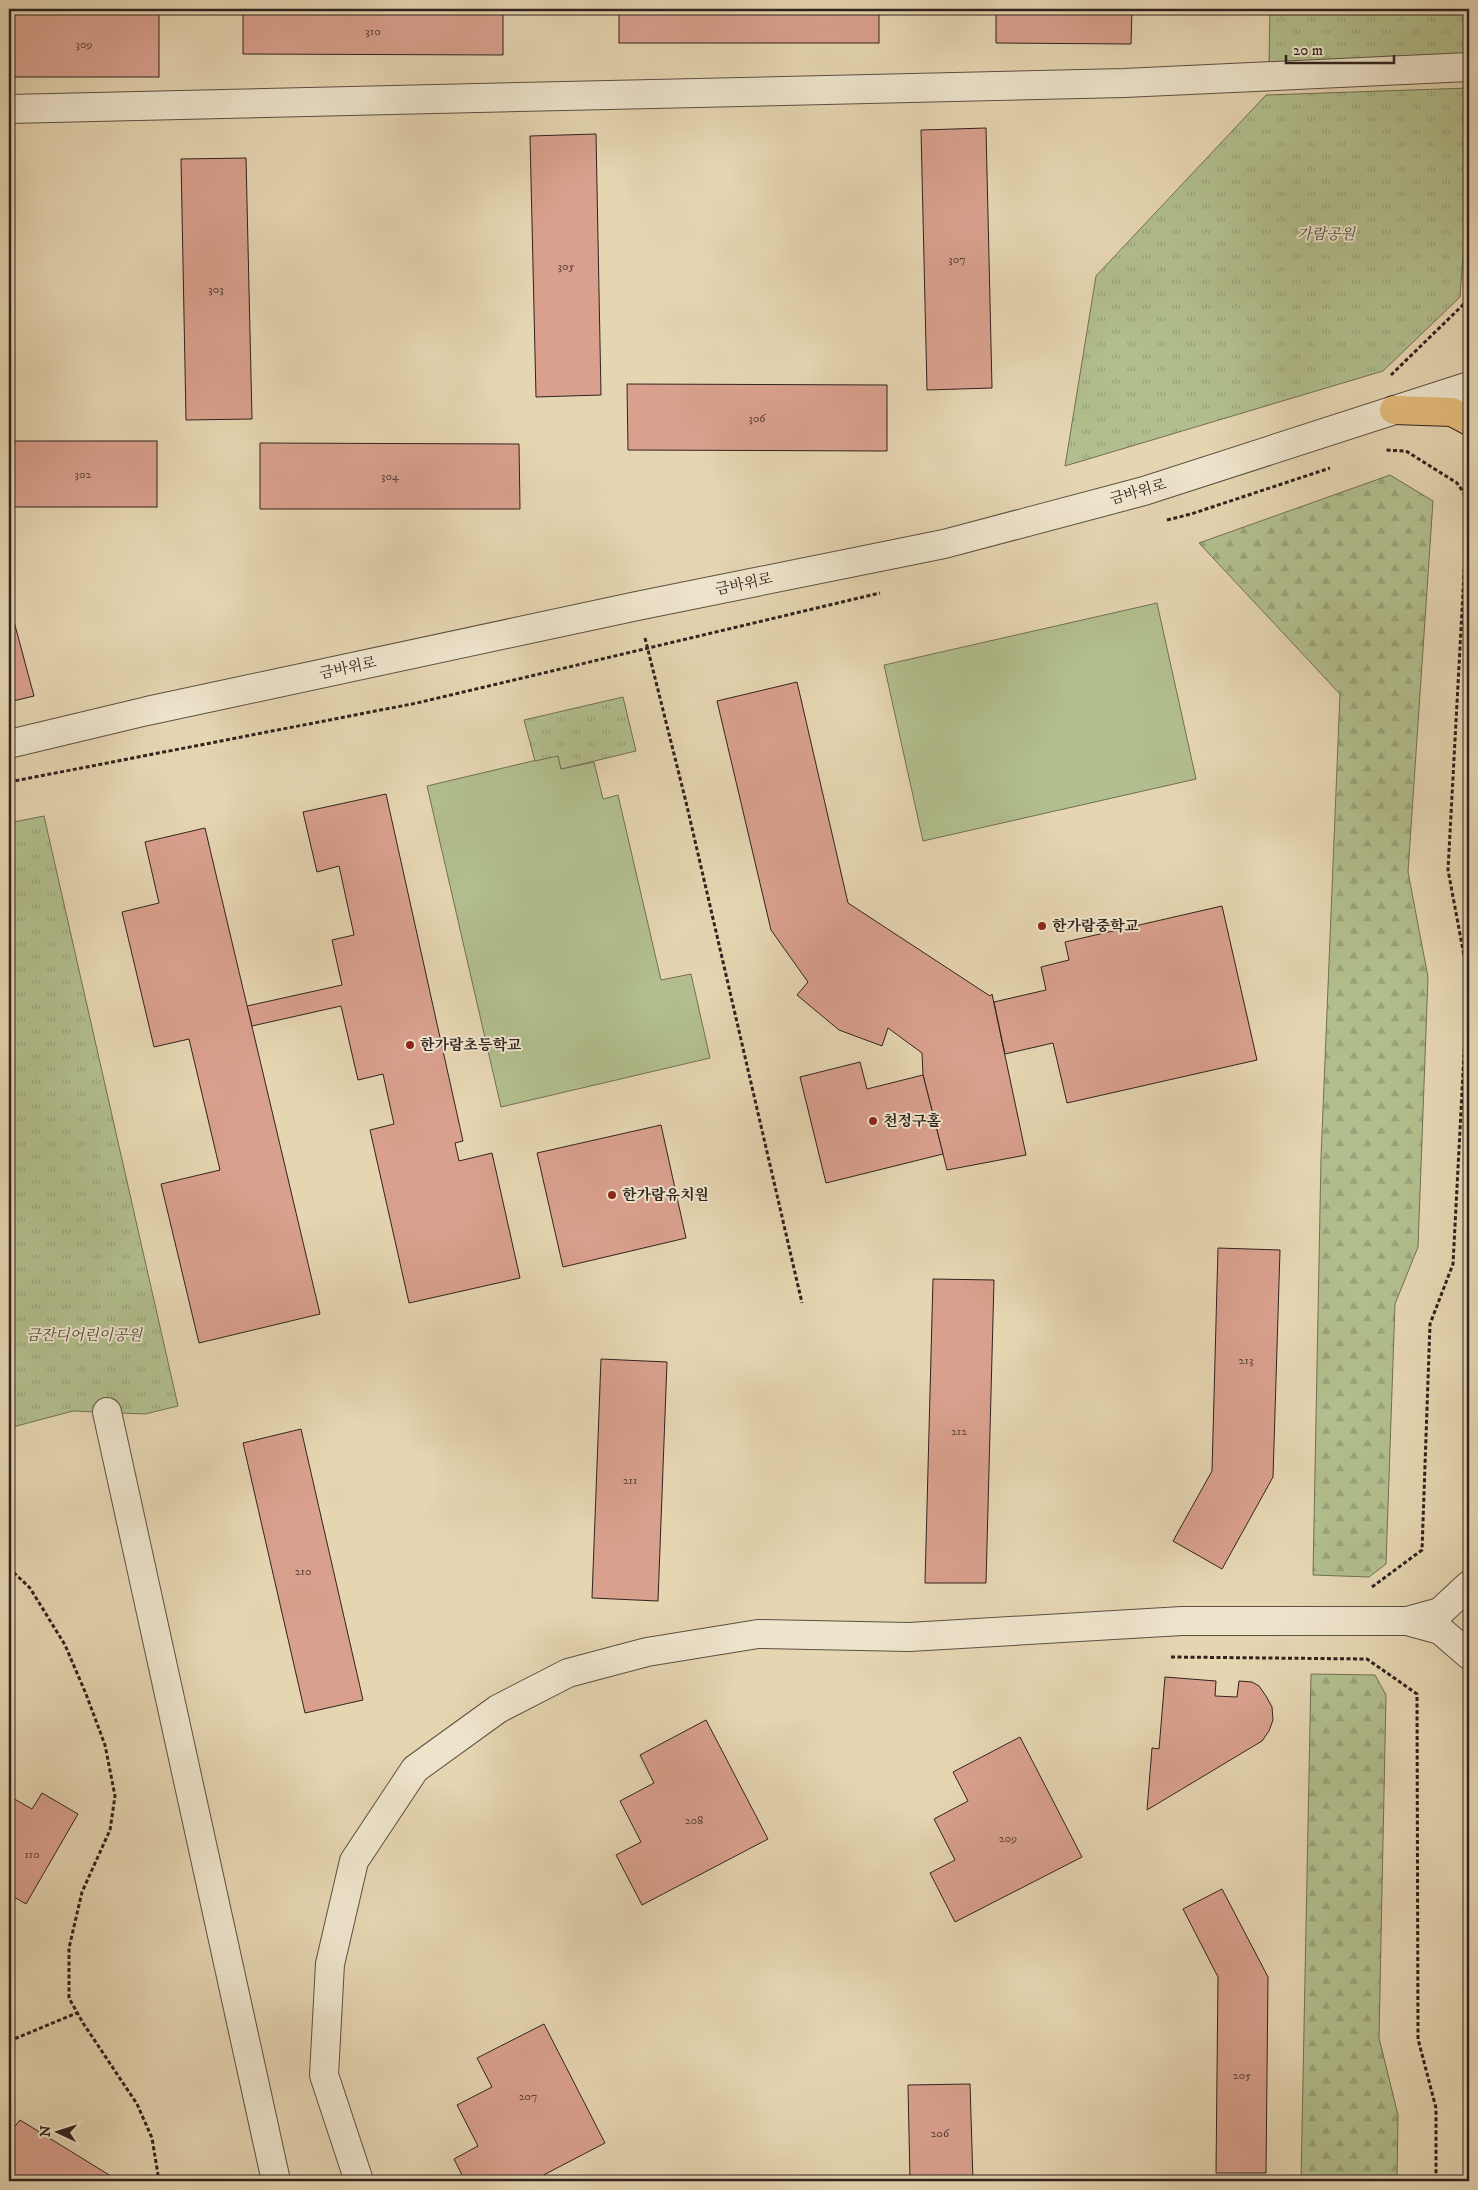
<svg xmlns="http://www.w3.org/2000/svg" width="1478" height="2190" font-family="'IM FELL DW Pica','Noto Serif KR',serif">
<defs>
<pattern id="forest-firs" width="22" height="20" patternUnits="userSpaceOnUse" patternTransform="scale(1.25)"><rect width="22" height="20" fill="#b2be8d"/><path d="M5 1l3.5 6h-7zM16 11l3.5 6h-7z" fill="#99a379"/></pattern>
<pattern id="park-tufts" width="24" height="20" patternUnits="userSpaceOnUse" patternTransform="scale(1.25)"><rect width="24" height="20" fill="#b2be8d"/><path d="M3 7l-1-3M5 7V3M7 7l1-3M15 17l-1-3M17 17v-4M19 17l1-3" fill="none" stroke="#99a379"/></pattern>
</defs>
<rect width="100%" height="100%" fill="#e5d5b1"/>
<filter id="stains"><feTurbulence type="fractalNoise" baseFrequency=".004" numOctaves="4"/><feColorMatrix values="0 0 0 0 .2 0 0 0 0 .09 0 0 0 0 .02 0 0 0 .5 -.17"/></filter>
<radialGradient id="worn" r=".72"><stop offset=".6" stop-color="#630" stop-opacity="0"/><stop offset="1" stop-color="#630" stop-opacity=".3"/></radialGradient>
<g fill="#b2be8d" stroke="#717056">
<polygon points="1157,603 1196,779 923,841 884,665"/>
<polygon points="558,755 561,769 594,762 603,799 618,795 661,980 691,974 710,1058 501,1107 427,786"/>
</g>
<g fill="url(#forest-firs)" stroke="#717056">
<polygon points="1390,475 1433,501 1408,872 1428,977 1418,1247 1395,1304 1386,1564 1369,1577 1313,1575 1321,1158 1340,694 1199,543"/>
<polygon points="1311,1674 1375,1675 1386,1695 1379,2038 1398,2115 1397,2181 1301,2181"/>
</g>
<g fill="url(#park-tufts)" stroke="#717056">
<polygon points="1270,9 1469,9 1469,56 1269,64"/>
<polygon points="1469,88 1469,174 1460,297 1383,371 1065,466 1096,276 1266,95"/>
<polygon points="623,697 636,751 561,769 558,756 535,761 524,720"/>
<polygon points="44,816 178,1406 145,1414 73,1411 9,1428 9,823"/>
</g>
<g fill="#d9a08d" stroke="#30231e">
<polygon points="243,9 503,9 503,55 243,54"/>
<rect x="619" y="9" width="260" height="34"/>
<polygon points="996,9 1132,9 1131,44 996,43"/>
<rect x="9" y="11" width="150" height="66"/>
<polygon points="986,128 992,388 927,390 921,130"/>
<polygon points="596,134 601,395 536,397 530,136"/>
<polygon points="246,158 252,419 186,420 181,159"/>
<polygon points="627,384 887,385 887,451 628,450"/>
<rect x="9" y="441" width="148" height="66"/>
<polygon points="260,443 519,444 520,509 260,509"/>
<polygon points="9,603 34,696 9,702"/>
<polygon points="797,682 848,903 990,996 992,994 1026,1155 947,1170 923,1075 922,1053 888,1028 882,1046 839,1030 797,995 808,982 771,930 717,701"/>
<polygon points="386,794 463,1141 455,1143 459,1161 492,1153 520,1278 409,1303 370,1130 394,1124 383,1074 358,1080 341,1006 252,1026 247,1006 342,985 332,940 354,935 339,866 317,872 303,812"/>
<polygon points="205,828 320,1314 199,1343 161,1184 220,1170 189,1039 154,1047 122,912 159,903 145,842"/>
<polygon points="1222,906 1257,1060 1067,1103 1053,1043 1005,1054 994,1002 1046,990 1041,967 1069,960 1065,942"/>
<polygon points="860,1062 867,1089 923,1075 943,1154 826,1183 800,1077"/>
<polygon points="661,1125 686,1238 563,1267 537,1153"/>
<polygon points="1218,1248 1280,1250 1273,1477 1222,1569 1173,1541 1212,1471"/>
<polygon points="933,1279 994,1280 986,1583 925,1583"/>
<polygon points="601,1359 667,1362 658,1601 592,1598"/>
<polygon points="301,1429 363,1700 305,1713 243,1443"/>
<polygon points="1165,1677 1216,1681 1215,1696 1237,1697 1239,1681 1252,1682 1259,1686 1266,1696 1272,1707 1273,1720 1269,1731 1262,1741 1147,1810 1152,1748 1159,1749"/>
<polygon points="706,1720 768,1839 642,1905 616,1855 641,1842 620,1801 654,1783 640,1755"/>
<polygon points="1020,1737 1082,1857 955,1922 930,1873 955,1860 934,1819 968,1801 953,1772"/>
<polygon points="42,1793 78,1814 26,1904 9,1894 9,1796 32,1809"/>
<polygon points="1222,1889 1268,1977 1266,2173 1216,2173 1218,1977 1183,1909"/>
<polygon points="544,2024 605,2143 532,2181 465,2181 454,2159 478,2146 457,2105 492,2087 477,2058"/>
<polygon points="970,2084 973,2181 910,2181 908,2085"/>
<polygon points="20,2120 119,2181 20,2181 9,2175 9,2134"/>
</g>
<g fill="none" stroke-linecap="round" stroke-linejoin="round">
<g stroke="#5d5043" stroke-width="30">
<g id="minor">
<polyline points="9,109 1124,83 1469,67"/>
<polyline points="9,744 147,711 637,606 944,544 1144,491 1469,386"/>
<polyline points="107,1412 276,2181"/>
<polyline points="1407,1621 1440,1612 1469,1585"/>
<polyline points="359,2181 324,2075 330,1964 354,1861 415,1769 498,1709 568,1673 647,1652 758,1634 909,1637 1182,1621 1407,1621 1440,1630 1469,1655"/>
</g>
</g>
<g stroke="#30231e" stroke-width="30">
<polyline id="major" points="1394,410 1452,412 1469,421"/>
</g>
<g stroke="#30231e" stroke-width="3" stroke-dasharray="4 2.5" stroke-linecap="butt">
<polyline points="1391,375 1469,299"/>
<polyline points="1167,520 1191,514 1330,468"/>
<polyline points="645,638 686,802 802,1303"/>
<polyline points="9,782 417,703 880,593"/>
<polyline points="9,1568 30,1588 65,1645 86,1694 105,1745 115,1796 110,1830 82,1892 69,1948 69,1998 83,2023 137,2104 152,2138 159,2181"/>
<polyline points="1372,1587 1422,1550 1430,1324 1453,1264 1468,977 1448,870 1468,499 1457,483 1406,451 1384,450"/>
<polyline points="1171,1657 1367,1659 1417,1694 1418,2039 1436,2108 1436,2181"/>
<polyline points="9,2041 77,2013"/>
</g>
<use href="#minor" stroke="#eee4cc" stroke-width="28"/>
<use href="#major" stroke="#e2ba78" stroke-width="28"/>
</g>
<g fill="#8f2418" stroke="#eee4cc" stroke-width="2">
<circle cx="1042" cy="926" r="5"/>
<circle cx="410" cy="1045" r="5"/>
<circle cx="873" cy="1121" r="5"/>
<circle cx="612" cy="1195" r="5"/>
</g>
<g text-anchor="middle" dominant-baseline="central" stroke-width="4" stroke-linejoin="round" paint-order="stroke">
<g font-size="12" fill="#5a423a">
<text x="373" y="31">310</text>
<text x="84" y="44">309</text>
<text x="957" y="259">307</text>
<text x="566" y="266">305</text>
<text x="216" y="289">303</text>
<text x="757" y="418">306</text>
<text x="83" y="474">302</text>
<text x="390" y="476">304</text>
<text x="1246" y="1360">213</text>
<text x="959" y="1431">212</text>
<text x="630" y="1480">211</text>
<text x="303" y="1571">210</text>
<text x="694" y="1820">208</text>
<text x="1008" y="1838">209</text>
<text x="32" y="1854">110</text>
<text x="1242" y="2075">205</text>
<text x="528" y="2096">207</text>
<text x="940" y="2133">206</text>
</g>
<g font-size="15" font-style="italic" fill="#504a3a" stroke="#eee4cc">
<text x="1326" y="234">가람공원</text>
<text x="84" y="1335">금잔디어린이공원</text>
</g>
<g font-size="15" fill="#30231e" stroke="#eee4cc">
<text transform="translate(1138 492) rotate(-16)">금바위로</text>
<text transform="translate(744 584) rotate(-12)">금바위로</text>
<text transform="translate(348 668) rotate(-12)">금바위로</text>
</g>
<g font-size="15" font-weight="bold" fill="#30231e" stroke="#eee4cc" text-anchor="start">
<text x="1052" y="926">한가람중학교</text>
<text x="420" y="1045">한가람초등학교</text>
<text x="883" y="1121">천정구홀</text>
<text x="622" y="1195">한가람유치원</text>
</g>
</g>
<rect width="1478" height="2190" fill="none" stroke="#e5d5b1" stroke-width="30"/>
<rect x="10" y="10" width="1458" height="2170" fill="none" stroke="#30231e" stroke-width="2.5"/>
<rect x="15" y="15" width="1448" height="2160" fill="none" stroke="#30231e"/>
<g transform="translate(58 2132) rotate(274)" stroke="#eee4cc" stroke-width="4" paint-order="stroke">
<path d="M0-4L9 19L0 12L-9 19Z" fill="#30231e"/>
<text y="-8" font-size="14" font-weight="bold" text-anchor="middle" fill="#30231e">N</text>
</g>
<path d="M1286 55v8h108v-8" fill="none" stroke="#30231e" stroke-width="2.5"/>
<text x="1293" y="55" font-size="15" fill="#30231e" stroke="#eee4cc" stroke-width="4" paint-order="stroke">20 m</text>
<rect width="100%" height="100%" filter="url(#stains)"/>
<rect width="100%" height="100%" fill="url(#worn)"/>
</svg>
